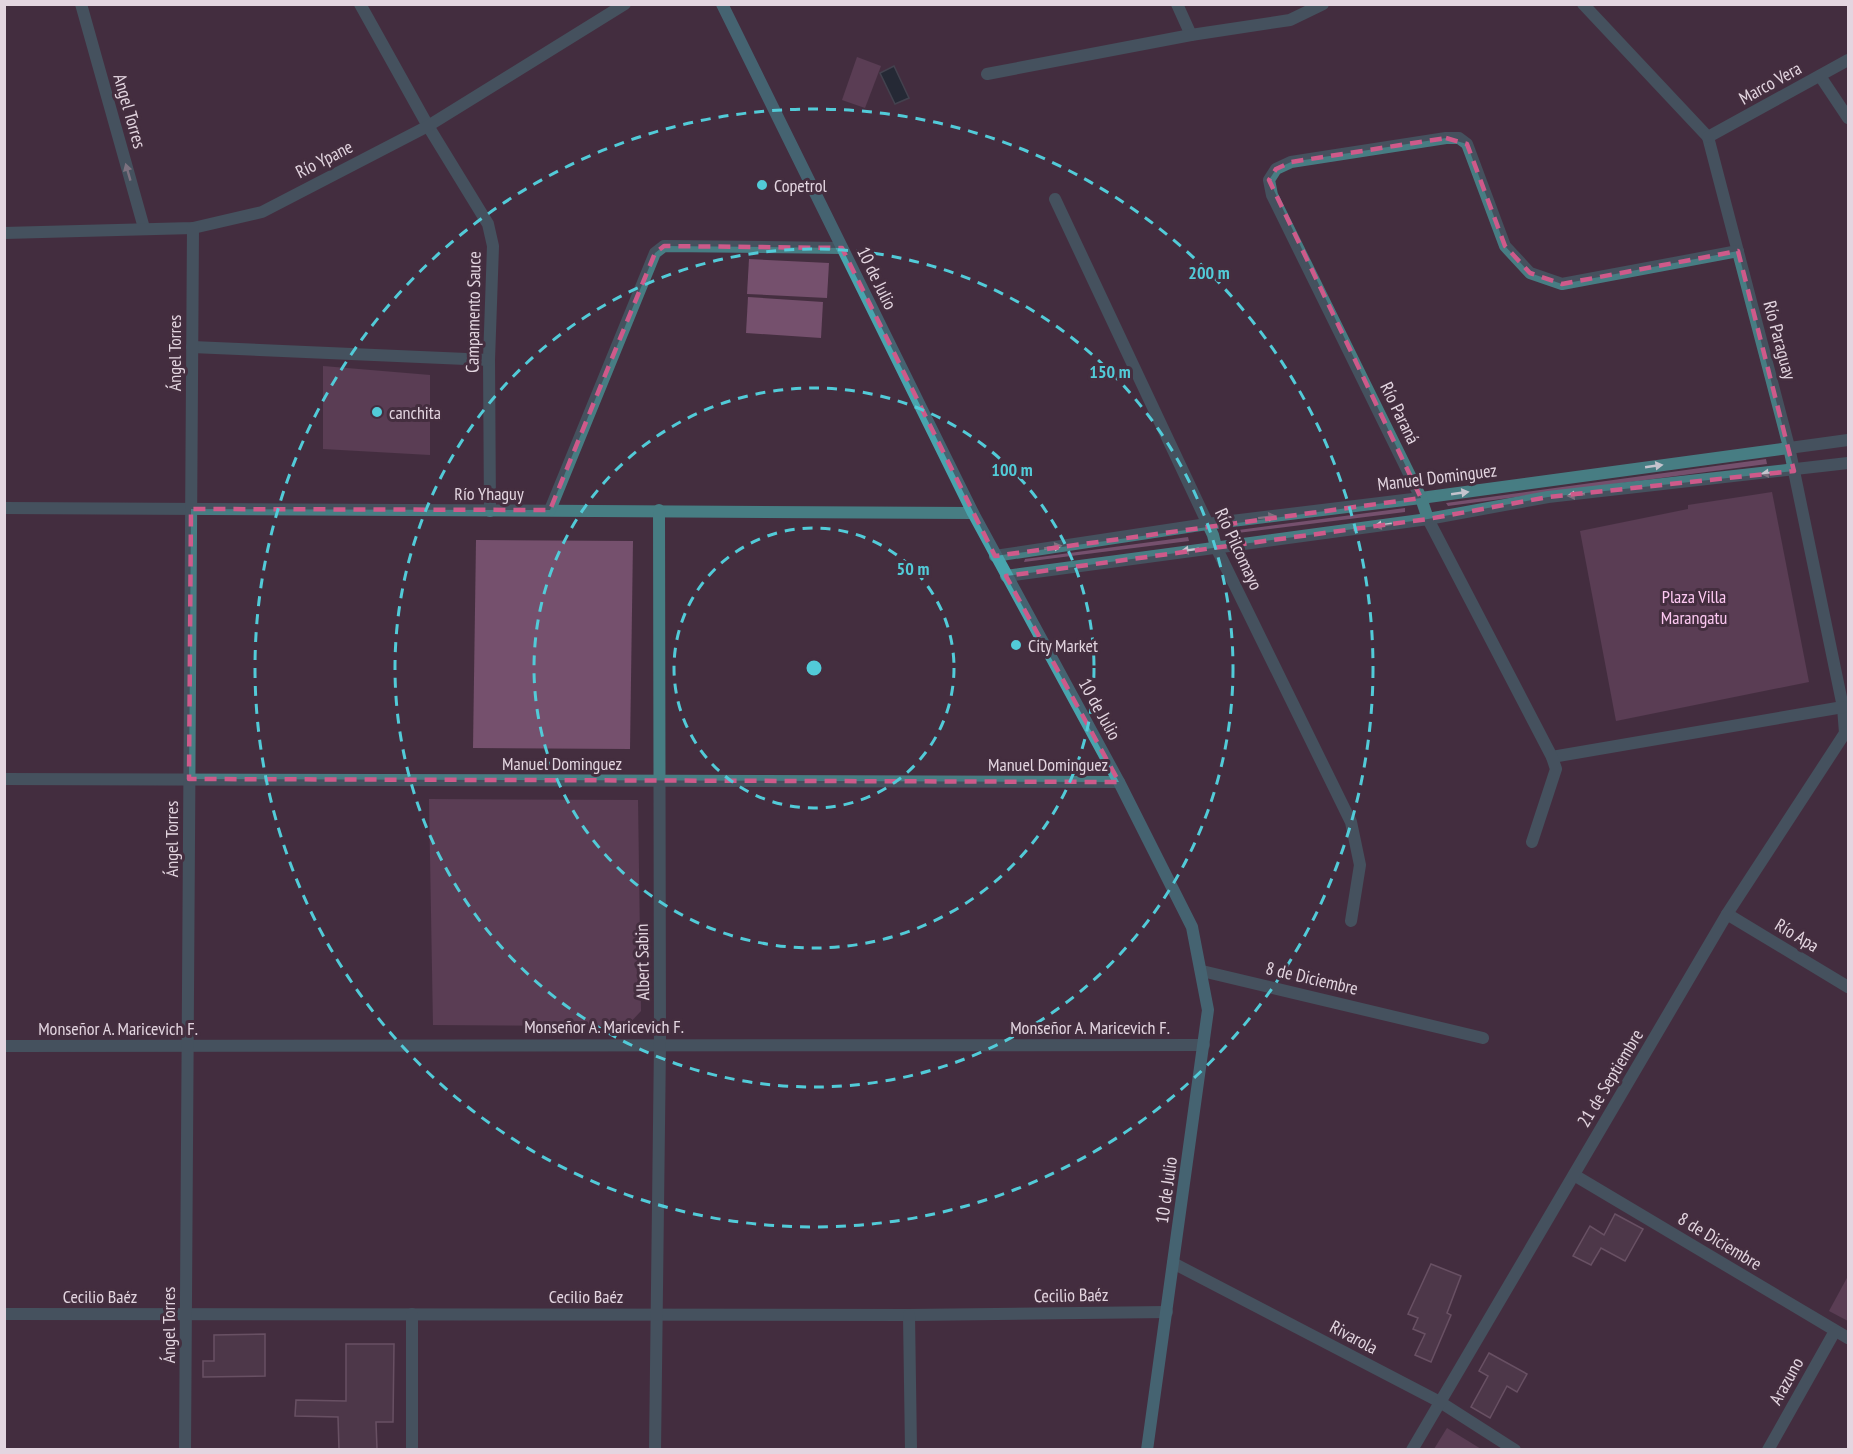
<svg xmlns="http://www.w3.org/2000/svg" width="1853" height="1454" font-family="'PT Sans Narrow',sans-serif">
<rect width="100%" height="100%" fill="#442e3f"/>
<g fill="#75506d">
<polygon points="857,57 881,66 865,108 842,100"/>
<polygon points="749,259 829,263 827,298 747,294"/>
<polygon points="748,297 823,302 821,338 746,333"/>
<polygon points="323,366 430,375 430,455 323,449"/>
<polygon points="1766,459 1767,464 1448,506 1446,503"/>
<polygon points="1772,492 1809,682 1616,721 1580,531 1688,509 1688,505"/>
<polygon points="1405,508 1405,512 1229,534 1231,531"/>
<polygon points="1188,537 1189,541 1024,562 1025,559"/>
<polygon points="476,540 633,541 630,749 473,748"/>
<polygon points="429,799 638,800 641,1011 627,1026 433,1025"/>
<polygon points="1848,1276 1848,1321 1829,1311"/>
<polygon points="1447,1428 1481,1449 1434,1449"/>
</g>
<polygon fill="#002529" stroke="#445a60" stroke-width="1.5" points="894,66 909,98 895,104 880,73"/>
<g fill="#5a4355" stroke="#957b8f" stroke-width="1.5">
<polygon points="1615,1214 1643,1229 1625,1261 1601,1248 1591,1265 1573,1256 1590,1226 1604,1235"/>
<polygon points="1431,1264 1461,1276 1447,1313 1451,1315 1431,1362 1415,1355 1425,1334 1413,1329 1418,1318 1408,1314"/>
<polygon points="265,1334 265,1376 203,1377 203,1361 214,1361 214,1335"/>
<polygon points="346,1344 394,1344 393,1422 376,1422 377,1449 339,1449 338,1417 295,1416 296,1400 346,1401"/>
<polygon points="1489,1353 1527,1374 1517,1392 1507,1386 1490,1418 1471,1407 1488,1376 1479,1371"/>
</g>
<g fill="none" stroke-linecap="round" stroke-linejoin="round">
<g stroke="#477d83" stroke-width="12">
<polyline points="81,4 144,228"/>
<polyline points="360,4 428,126 488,224 493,246 489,360 490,511"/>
<polyline points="1177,4 1191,35"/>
<polyline points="1583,4 1708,137 1789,447 1843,707 1845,733"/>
<polyline points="987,74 1191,35 1290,20 1323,4"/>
<polyline points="1820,76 1848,118"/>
<polyline points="1708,137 1848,60"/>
<polyline points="1055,199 1213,535 1216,547 1351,822 1360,865 1351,921"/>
<polyline points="4,233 193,228 262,212 428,126 625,4"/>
<polyline points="192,347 489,360"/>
<polyline points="4,508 973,513"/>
<polyline points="550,510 655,253 664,246 842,248"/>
<polyline points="995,556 1207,524 1421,498 1848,440"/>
<polyline points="1006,576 1428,519 1548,497 1848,463"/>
<polyline points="1552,757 1843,707"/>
<polyline points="4,779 1119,782"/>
<polyline points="1532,842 1556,769 1552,757 1428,519 1421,498 1272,195 1269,180 1276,169 1291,162 1446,138 1459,138 1467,144 1505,246 1530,273 1562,284 1738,251"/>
<polyline points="1727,914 1848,987"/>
<polyline points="1202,971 1483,1038"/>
<polyline points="4,1046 1204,1045"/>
<polyline points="1574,1175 1848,1338"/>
<polyline points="1173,1263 1440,1402 1515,1450"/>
<polyline points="4,1314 909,1315 1167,1312"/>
<polyline points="412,1314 412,1450"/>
<polyline points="909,1315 911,1450"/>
<polyline points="185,1450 193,228"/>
<polyline points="655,1450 660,1044 659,510"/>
<polyline points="1768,1450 1835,1331"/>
</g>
<polyline stroke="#477d83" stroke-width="12" points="1412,1450 1727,914 1845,733 1848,732"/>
<polyline stroke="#48a5ae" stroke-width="12" points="722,4 973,513 1119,782 1192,927 1208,1010 1147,1450"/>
</g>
<defs><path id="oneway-solid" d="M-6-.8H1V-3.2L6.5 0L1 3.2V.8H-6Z" transform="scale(1.5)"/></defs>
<g fill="#c4c3cd">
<use href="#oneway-solid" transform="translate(128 172) rotate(-106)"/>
<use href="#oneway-solid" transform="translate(1654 466) rotate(-8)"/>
<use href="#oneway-solid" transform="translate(1770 473) rotate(174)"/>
<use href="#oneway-solid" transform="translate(1460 493) rotate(-8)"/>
<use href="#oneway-solid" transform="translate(1576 495) rotate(174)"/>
<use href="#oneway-solid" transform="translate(1267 517) rotate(-7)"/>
<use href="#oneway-solid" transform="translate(1383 525) rotate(172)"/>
<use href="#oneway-solid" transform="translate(1053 547) rotate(-9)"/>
<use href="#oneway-solid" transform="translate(1190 550) rotate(172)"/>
</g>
<path d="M0 0H1853V1454H0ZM1446,138L1467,144L1505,246L1530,273L1562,284L1738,251L1794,471L1548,497L1428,519L1006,576L1119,782L189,779L191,509L550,510L655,253L664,246L842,248L995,556L1421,498L1269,180L1276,169L1291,162Z" fill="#442e3f" fill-opacity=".55" fill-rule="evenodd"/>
<path fill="none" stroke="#ce5a8a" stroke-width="4.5" stroke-dasharray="12 8" stroke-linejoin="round" d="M1446,138L1467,144L1505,246L1530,273L1562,284L1738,251L1794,471L1548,497L1428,519L1006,576L1119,782L189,779L191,509L550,510L655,253L664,246L842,248L995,556L1421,498L1269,180L1276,169L1291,162Z"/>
<g fill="none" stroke="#52cbd8" stroke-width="3" stroke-dasharray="10 8">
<circle cx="814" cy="668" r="140"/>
<circle cx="814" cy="668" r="280"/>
<circle cx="814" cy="668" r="419"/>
<circle cx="814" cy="668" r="559"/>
</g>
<g fill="#52cbd8" stroke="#442e3f" stroke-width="2">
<circle cx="762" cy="185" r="6"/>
<circle cx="377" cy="412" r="6"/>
<circle cx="1016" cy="645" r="6"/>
</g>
<g text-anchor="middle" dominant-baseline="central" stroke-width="6" stroke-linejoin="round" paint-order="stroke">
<g font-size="18" fill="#e3d5e0" stroke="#442e3f">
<text transform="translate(1770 83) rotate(-29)">Marco Vera</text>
<text transform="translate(130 111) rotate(74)">Angel Torres</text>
<text transform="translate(324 159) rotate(-27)">Río Ypane</text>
<text transform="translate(877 278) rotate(64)">10 de Julio</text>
<text transform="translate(473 312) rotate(-89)">Campamento Sauce</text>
<text transform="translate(1780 340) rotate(75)">Río Paraguay</text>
<text transform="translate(174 353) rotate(-90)">Ángel Torres</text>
<text transform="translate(1400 413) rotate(64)">Río Paraná</text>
<text transform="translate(1437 477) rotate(-7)">Manuel Dominguez</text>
<text x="489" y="493">Río Yhaguy</text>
<text transform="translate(1239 549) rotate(65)">Río Pilcomayo</text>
<text transform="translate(1100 709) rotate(61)">10 de Julio</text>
<text x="562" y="763">Manuel Dominguez</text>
<text x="1048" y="764">Manuel Dominguez</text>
<text transform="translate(171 839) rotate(-90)">Ángel Torres</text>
<text transform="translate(1797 935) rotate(31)">Río Apa</text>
<text transform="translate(642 962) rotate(-91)">Albert Sabin</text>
<text transform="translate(1312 978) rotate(13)">8 de Diciembre</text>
<text x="604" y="1026">Monseñor A. Maricevich F.</text>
<text x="1090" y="1027">Monseñor A. Maricevich F.</text>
<text x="118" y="1028">Monseñor A. Maricevich F.</text>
<text transform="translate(1610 1078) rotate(-59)">21 de Septiembre</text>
<text transform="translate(1166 1190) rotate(-82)">10 de Julio</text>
<text transform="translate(1720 1241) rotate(31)">8 de Diciembre</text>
<text transform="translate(1071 1295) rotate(-1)">Cecilio Baéz</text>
<text x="100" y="1296">Cecilio Baéz</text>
<text x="586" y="1296">Cecilio Baéz</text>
<text transform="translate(168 1325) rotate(-90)">Ángel Torres</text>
<text transform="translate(1354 1337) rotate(28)">Rivarola</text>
<text transform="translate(1786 1381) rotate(-61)">Arazuno</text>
</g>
<g font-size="18" fill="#e3d5e0" stroke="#442e3f" text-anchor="start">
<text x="774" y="185">Copetrol</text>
<text x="389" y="412">canchita</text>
<text x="1028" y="645">City Market</text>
</g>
<g font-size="18" fill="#fcc8f1" stroke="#442e3f">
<text x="1694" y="596">Plaza Villa<tspan x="1694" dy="21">Marangatu</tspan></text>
</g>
</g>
<circle cx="814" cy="668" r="9" fill="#52cbd8" stroke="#442e3f" stroke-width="3"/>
<g font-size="18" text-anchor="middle" font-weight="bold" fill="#52cbd8" stroke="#442e3f" stroke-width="6" stroke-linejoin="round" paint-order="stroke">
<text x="1209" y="279">200 m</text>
<text x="1110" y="378">150 m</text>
<text x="1012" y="476">100 m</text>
<text x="913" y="575">50 m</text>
</g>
<rect width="1853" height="1454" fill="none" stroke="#e3d5e0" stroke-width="12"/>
</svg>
